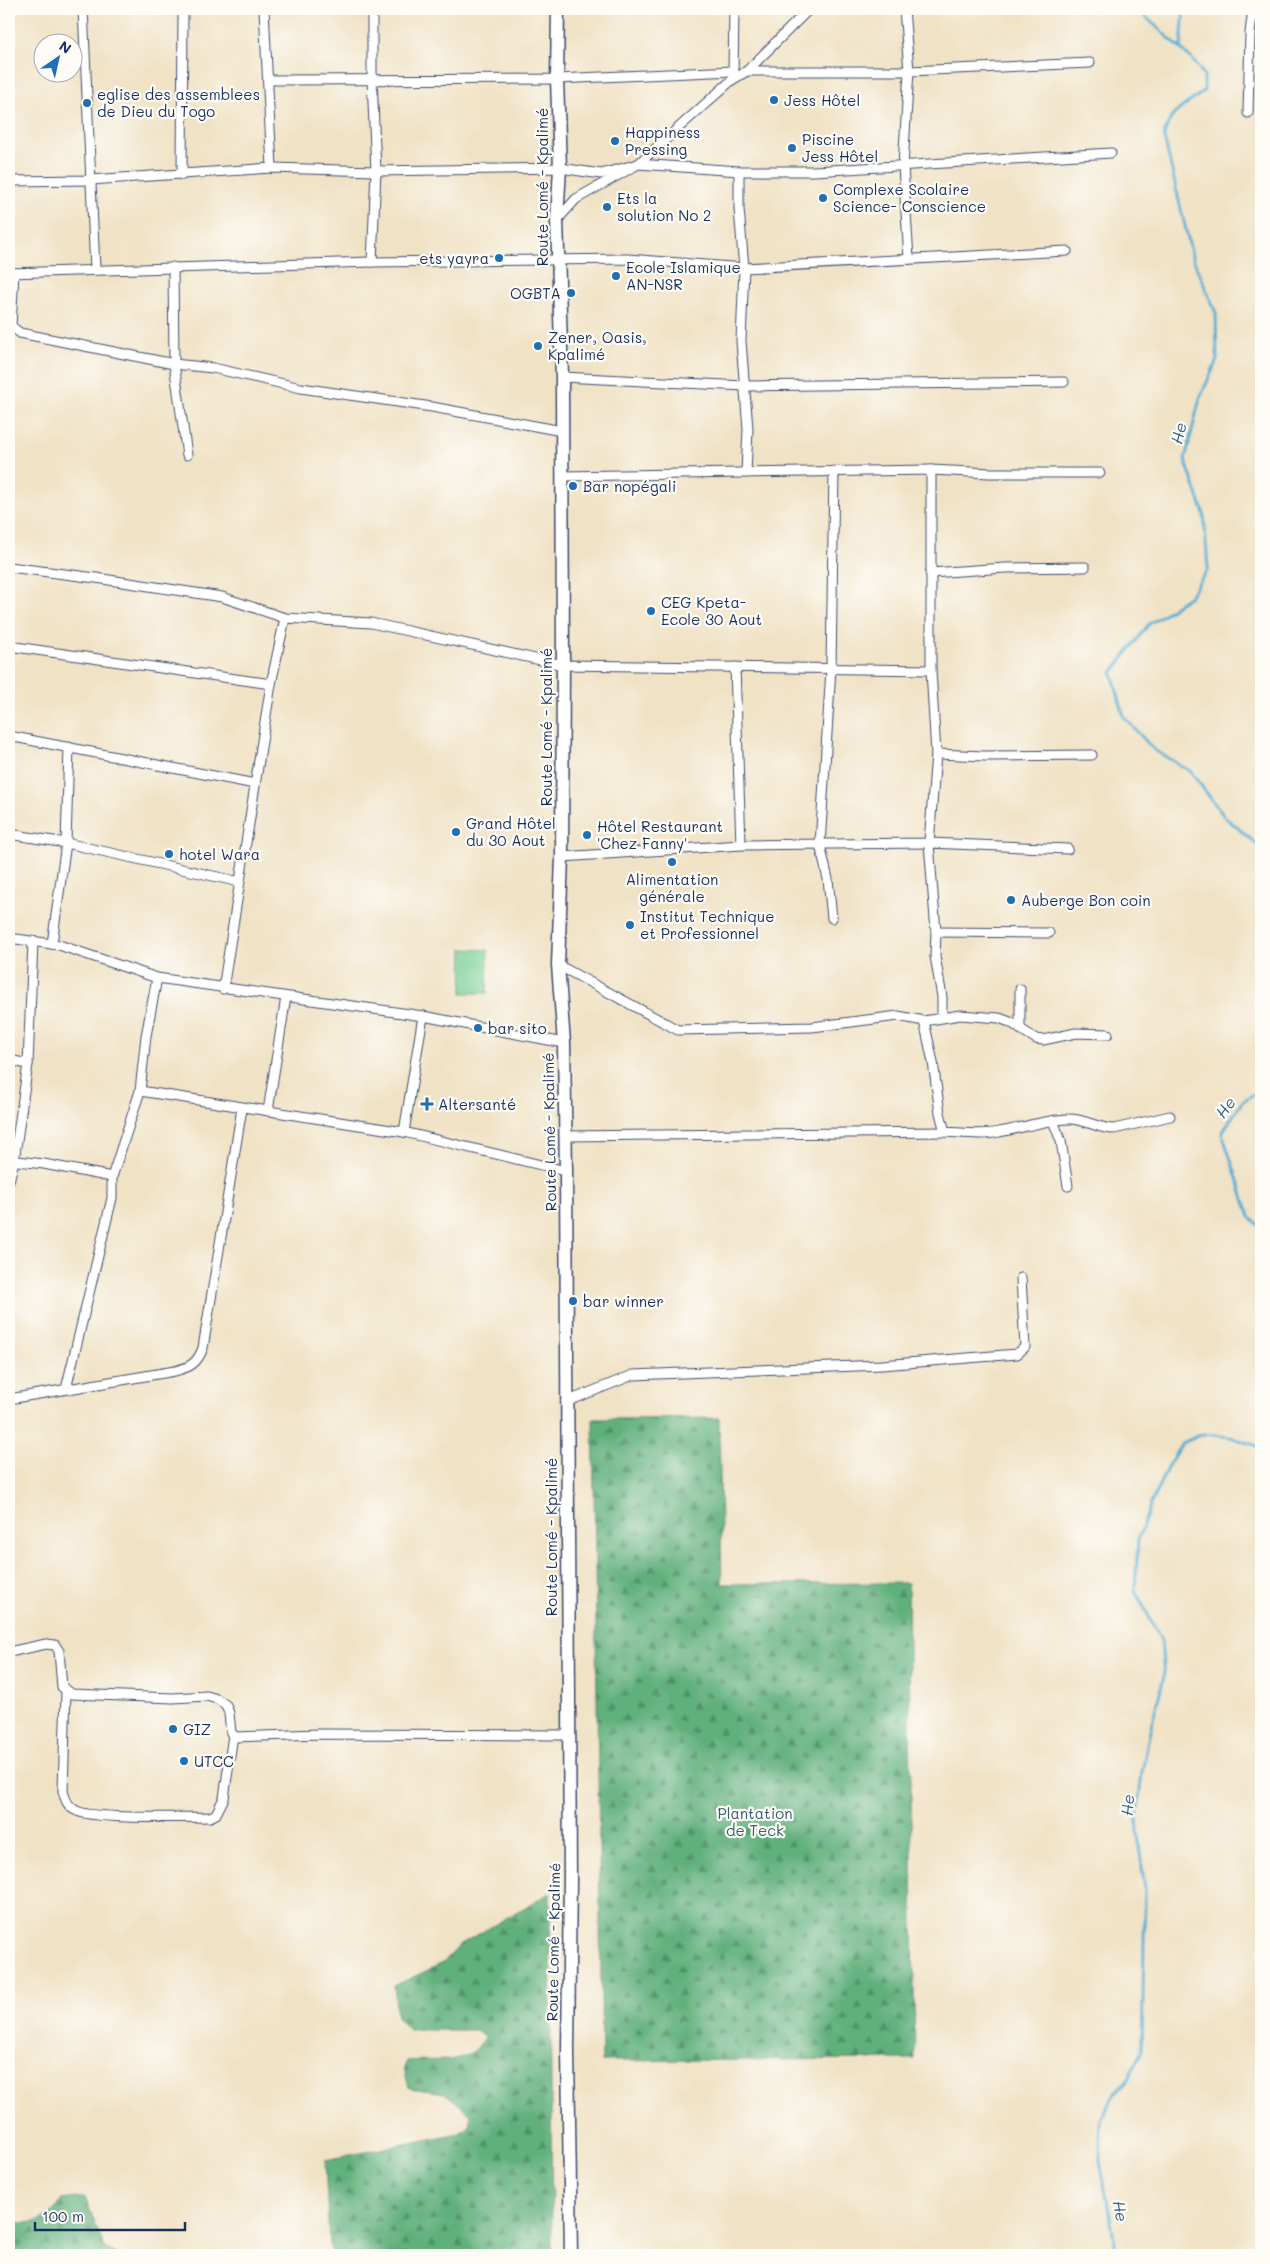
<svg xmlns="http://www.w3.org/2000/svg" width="1270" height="2264" font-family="Mali,sans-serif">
<defs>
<pattern id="forest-firs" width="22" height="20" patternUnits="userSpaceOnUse" patternTransform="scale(1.25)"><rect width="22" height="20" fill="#60b07c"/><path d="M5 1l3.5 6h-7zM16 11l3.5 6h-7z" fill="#4e9069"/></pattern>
</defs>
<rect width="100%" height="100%" fill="#fdfcf7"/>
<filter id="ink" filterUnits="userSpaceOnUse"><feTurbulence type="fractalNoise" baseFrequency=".02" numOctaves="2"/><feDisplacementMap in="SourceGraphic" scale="10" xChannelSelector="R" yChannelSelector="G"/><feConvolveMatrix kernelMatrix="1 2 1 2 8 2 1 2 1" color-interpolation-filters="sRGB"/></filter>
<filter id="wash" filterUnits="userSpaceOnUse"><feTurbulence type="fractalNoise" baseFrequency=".0096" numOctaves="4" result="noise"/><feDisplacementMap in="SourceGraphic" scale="20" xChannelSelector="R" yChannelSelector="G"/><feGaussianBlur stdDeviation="1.12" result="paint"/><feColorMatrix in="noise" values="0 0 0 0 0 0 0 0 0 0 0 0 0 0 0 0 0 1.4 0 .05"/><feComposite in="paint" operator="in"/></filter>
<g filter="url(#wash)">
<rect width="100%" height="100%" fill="#f0e2c5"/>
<g fill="url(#forest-firs)" stroke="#3e706d">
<polygon points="719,1418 722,1584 908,1583 915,2059 602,2061 593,1419"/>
<path d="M550,1893L552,2255H333L329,2244L325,2160L460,2133L469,2126L471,2114L445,2093L409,2088L404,2068L407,2061C433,2058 471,2068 484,2037L475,2030H409L397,2017L394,1986L443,1963L461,1944Z"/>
<path d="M85,2197L104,2247L118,2255H9V2221C31,2226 50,2221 60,2200Z"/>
</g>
<polygon fill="#76cd92" stroke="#487e78" points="463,949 488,950 487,993 462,993"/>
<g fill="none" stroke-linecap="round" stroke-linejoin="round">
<g stroke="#59afd5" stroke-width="3">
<path d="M1137,9L1192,59L1204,75V91C1185,107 1168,111 1164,137L1192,256L1216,313L1217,360L1200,398L1185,459L1204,514L1208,569L1190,596L1148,625L1112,673L1124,717L1154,750L1190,771L1224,816L1261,848"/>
<polyline points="1181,48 1184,9"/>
<polyline points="1261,1089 1242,1102 1222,1133 1250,1217 1261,1227"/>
<polyline points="1120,2255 1116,2249 1100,2161 1101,2119 1111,2100 1130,2075 1142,2050 1145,1889 1139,1846 1137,1816 1142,1772 1150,1730 1164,1677 1161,1640 1135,1590 1138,1540 1151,1503 1169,1464 1182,1443 1203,1434 1230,1437 1261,1447"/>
</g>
</g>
</g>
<g filter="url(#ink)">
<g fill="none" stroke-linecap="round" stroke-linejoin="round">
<g stroke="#3b4a6d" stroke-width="11">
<g id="street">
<polyline points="83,9 95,269"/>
<polyline points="264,9 272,168"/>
<polyline points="904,9 909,71 903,166 909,259"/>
<polyline points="747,71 909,71 1090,63"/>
<polyline points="733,75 734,9"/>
<polyline points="268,80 557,79 734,71"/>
<polyline points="1248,113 1250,33 1253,9"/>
<polyline points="739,171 739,209 744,268 741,341 748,429 746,473"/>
<polyline points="182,175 183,9"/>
<polyline points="9,181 90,180 272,168 376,171 560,168 601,174 638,164 732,80 747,71 809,9"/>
<polyline points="557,220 576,199 638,164 739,171 814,171 1111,153"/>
<polyline points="372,262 376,171 372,79 372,9"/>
<polyline points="173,267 174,364 187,455"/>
<polyline points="9,273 372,262 628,259 744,268 1067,251"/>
<polyline points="14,273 11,326 20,333 174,364 213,368 301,388 432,407 562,431"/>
<polyline points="562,377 745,386 1064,382"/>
<polyline points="562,476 931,470 990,473 1100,473"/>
<polyline points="9,567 96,578 222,597 285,618 371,623 563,665 931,670"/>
<polyline points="930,573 1005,568 1085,567"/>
<polyline points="9,646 271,684"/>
<polyline points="735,667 741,845"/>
<polyline points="9,736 255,784"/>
<polyline points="936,754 985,756 1092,755"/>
<polyline points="9,834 66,843 240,882"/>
<polyline points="562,857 741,845 929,843 936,754 931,670 931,470"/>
<polyline points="832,918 828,879 820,845 831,669 834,471"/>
<polyline points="936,932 1049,933"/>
<polyline points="9,938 59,945 157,978 423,1016 564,1043"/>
<polyline points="52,944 66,843 69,747"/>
<polyline points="558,965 678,1030 812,1027 898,1016 924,1021 960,1015 999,1018 1010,1022 1036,1039 1043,1040 1076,1033 1108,1034"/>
<polyline points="223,989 271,684 285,618"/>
<polyline points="942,1017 942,997 935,956 936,932 929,843 1068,849"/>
<path d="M924,1021L933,1062L940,1113L945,1132C963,1133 982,1136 999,1132C1023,1128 1044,1120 1068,1119C1084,1118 1098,1129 1114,1129L1170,1116"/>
<polyline points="1020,1029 1020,989"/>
<polyline points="9,1060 28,1064 33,942"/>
<polyline points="140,1091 404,1132 566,1171"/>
<polyline points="268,1111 286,997"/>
<polyline points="1053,1121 1061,1141 1068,1186"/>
<polyline points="404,1132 423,1016"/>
<polyline points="565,1136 945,1132"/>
<polyline points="9,1160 44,1164 112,1177"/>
<polyline points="9,1181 14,1161 28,1064"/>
<polyline points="66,1389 112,1198 112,1177 140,1091 146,1036 157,978"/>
<path d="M9,1399L175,1371C190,1367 197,1364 203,1348L242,1108"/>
<polyline points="566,1402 633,1375 882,1365 1017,1354 1025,1347 1021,1278"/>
<polyline points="9,1652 46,1644 55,1645 59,1651 62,1687 72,1694 173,1698 207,1696 217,1699 226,1705 229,1713 231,1733 235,1737 319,1734 569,1735"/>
<path d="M66,1691L63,1791C65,1798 67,1806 75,1810C90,1820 186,1817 210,1817L216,1814L224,1798L233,1735"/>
</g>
</g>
<g stroke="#3b4a6d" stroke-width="15">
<polyline id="primary" points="558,9 557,79 560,168 557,220 562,377 563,665 562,857 558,965 564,1043 566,1171 570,1879 568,2051 571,2255"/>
</g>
<use href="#street" stroke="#fff" stroke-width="9"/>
<use href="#primary" stroke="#fff" stroke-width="12"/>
</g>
</g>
<g fill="#1f6fb2" stroke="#fdfcf7" stroke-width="2">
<circle cx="774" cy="100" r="5"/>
<circle cx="87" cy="103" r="5"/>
<circle cx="615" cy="141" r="5"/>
<circle cx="792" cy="148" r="5"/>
<circle cx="823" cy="198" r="5"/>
<circle cx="607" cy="207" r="5"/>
<circle cx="499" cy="258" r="5"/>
<circle cx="616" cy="276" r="5"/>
<circle cx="571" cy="293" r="5"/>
<circle cx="538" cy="346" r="5"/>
<circle cx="573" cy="486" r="5"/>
<circle cx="651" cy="611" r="5"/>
<circle cx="456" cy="832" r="5"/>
<circle cx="587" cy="835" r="5"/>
<circle cx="169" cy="854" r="5"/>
<circle cx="672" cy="862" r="5"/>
<circle cx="1011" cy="900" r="5"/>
<circle cx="630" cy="925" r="5"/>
<circle cx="478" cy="1028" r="5"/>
<path d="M424.5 1096.5h5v5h5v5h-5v5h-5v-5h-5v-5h5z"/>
<circle cx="573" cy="1301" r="5"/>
<circle cx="173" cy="1729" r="5"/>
<circle cx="184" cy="1761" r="5"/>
</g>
<g text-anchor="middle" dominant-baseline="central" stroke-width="4.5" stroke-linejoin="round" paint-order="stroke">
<g font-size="15" fill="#1b2f5e" stroke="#fdfcf7" text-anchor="start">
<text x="97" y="94">eglise des assemblees<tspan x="97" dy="17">de Dieu du Togo</tspan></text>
<text x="784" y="100">Jess Hôtel</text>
<text x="625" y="132">Happiness<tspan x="625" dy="17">Pressing</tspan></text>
<text x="802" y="139">Piscine<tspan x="802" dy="17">Jess Hôtel</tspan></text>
<text x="833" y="189">Complexe Scolaire<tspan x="833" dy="17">Science- Conscience</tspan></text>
<text x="617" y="198">Ets la<tspan x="617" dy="17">solution No 2</tspan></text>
<text x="489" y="258" text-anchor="end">ets yayra</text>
<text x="626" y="267">Ecole Islamique<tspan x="626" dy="17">AN-NSR</tspan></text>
<text x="561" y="293" text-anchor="end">OGBTA</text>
<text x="548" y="337">Zener, Oasis,<tspan x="548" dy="17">Kpalimé</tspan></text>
<text x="583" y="486">Bar nopégali</text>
<text x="661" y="602">CEG Kpeta-<tspan x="661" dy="17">Ecole 30 Aout</tspan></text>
<text x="466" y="823">Grand Hôtel<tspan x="466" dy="17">du 30 Aout</tspan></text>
<text x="597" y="826">Hôtel Restaurant<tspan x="597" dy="17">'Chez Fanny'</tspan></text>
<text x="179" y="854">hotel Wara</text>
<text x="672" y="879" text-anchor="middle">Alimentation<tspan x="672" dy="17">générale</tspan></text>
<text x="1021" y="900">Auberge Bon coin</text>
<text x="640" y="916">Institut Technique<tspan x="640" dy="17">et Professionnel</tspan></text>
<text x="488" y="1028">bar sito</text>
<text x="438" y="1104">Altersanté</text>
<text x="583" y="1301">bar winner</text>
<text x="183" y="1729">GIZ</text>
<text x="194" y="1761">UTCC</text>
</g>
<g font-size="15" fill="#1b2f5e" stroke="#fdfcf7">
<text transform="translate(542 187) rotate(-90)">Route Lomé - Kpalimé</text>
<text transform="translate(546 727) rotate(-90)">Route Lomé - Kpalimé</text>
<text transform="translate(549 1132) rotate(-91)">Route Lomé - Kpalimé</text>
<text transform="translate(551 1537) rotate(-90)">Route Lomé - Kpalimé</text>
<text transform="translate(553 1942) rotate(-89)">Route Lomé - Kpalimé</text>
</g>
<g font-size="15" fill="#365e6e" stroke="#fdfcf7">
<text x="755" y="1813">Plantation<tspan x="755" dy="17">de Teck</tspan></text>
</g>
<g font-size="16" font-style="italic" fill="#315c88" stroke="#fdfcf7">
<text transform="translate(1178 433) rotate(-76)">He</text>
<text transform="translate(1225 1107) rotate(-53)">He</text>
<text transform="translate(1127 1805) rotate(-85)">He</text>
<text transform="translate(1121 2211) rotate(80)">He</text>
</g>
</g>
<rect width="1270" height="2264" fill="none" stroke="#fdfcf7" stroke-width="30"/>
<g transform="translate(58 58) rotate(34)"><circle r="24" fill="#fdfcf7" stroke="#a3aaba"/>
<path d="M0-4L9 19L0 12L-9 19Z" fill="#1f6fb2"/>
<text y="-8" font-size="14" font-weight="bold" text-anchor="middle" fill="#1b2f5e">N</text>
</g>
<path d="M35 2222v8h150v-8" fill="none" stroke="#1b2f5e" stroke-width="2.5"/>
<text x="42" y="2222" font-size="15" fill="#1b2f5e" stroke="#fdfcf7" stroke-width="4" paint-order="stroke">100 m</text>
</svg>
